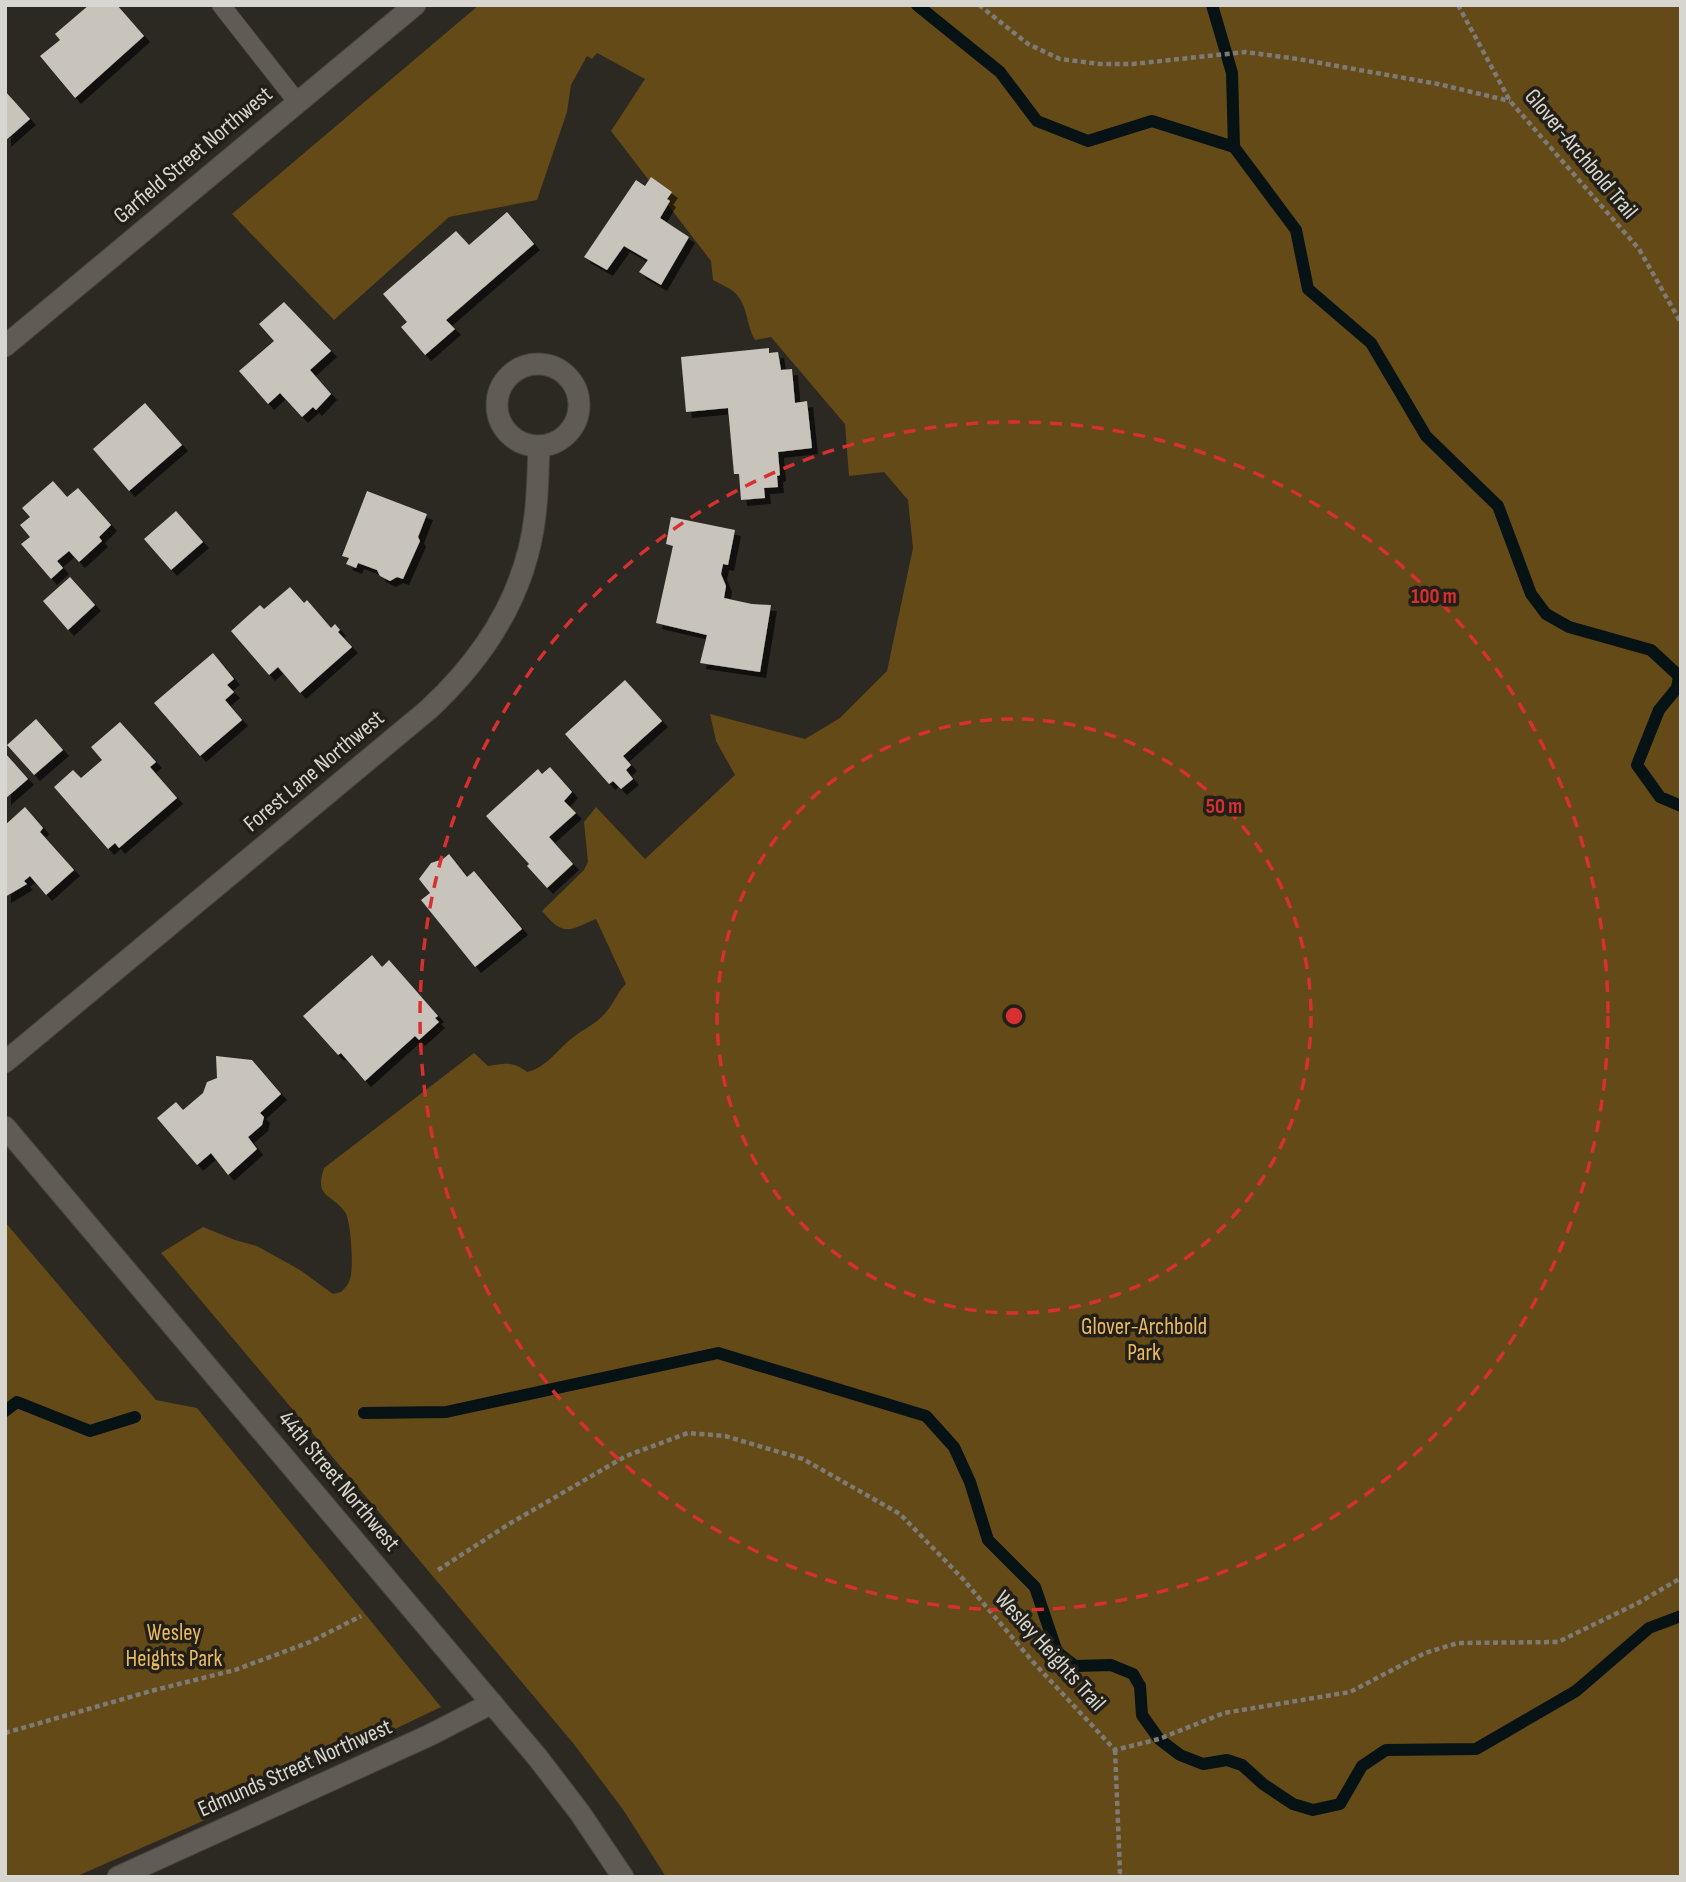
<svg xmlns="http://www.w3.org/2000/svg" width="1686" height="1882" font-family="'Sofia Sans Condensed',sans-serif">
<defs>
<filter id="shadow"><feDropShadow dx="6" dy="6" stdDeviation="0" flood-color="#0009"/></filter>
</defs>
<rect width="100%" height="100%" fill="#2c2822"/>
<g fill="#644a17">
<path d="M479,5H1681V1877H666L624,1811L573,1743L161,1253L203,1227L235,1240L257,1246L300,1270L333,1294L341,1292C345,1288 349,1284 350,1279C354,1268 351,1221 345,1212C331,1193 314,1198 324,1168L474,1053L488,1066C505,1063 513,1061 527,1072C547,1067 556,1051 571,1039C583,1029 598,1023 607,1011C615,1002 617,992 626,984L596,919C568,931 564,937 542,911L584,870L588,862L584,822L596,807L645,859L735,775L716,741L710,714L805,739L840,718L887,671L913,548L908,500L884,472L849,476L845,424L771,337L755,340C746,325 748,304 734,292C728,287 720,284 713,280L711,261L611,131L645,79L597,53L592,59L587,56L571,85L567,112L537,200L449,217L334,320L232,214Z"/>
<polygon points="5,1222 156,1400 197,1408 441,1707 196,1824 75,1877 5,1877"/>
</g>
<g fill="none" stroke-linecap="round" stroke-linejoin="round">
<g stroke="#061214" stroke-width="12">
<polyline points="917,5 1000,72 1037,121 1088,141 1152,121 1234,147"/>
<polyline points="1212,5 1232,73 1234,147 1296,230 1308,289 1371,343 1426,436 1498,506 1531,594 1546,614 1569,627 1651,650 1679,676 1677,688 1659,710 1637,765 1660,797 1681,806"/>
<polyline points="5,1411 17,1402 90,1431 135,1417"/>
<polyline points="364,1413 446,1412 718,1353 926,1416 954,1447 970,1482 988,1540 1035,1587 1057,1652 1075,1666 1111,1665 1133,1674 1140,1686 1142,1715 1159,1739 1180,1755 1203,1764 1227,1760 1242,1765 1263,1784 1293,1804 1313,1810 1340,1804 1362,1766 1386,1750 1476,1749 1576,1691 1649,1628 1681,1616"/>
</g>
</g>
<g fill="#c8c3bb" filter="url(#shadow)">
<polygon points="89,5 117,5 144,36 75,98 40,56 60,40 55,34"/>
<polygon points="5,91 30,119 5,141"/>
<polygon points="651,177 672,192 667,199 670,201 660,218 689,237 661,285 639,272 648,260 624,246 607,270 584,257 636,180 645,186"/>
<polygon points="507,212 534,244 446,320 455,329 425,355 401,327 407,322 383,294 456,231 469,245"/>
<polygon points="284,302 331,351 310,370 331,394 316,410 313,407 302,417 280,393 268,404 239,371 274,341 259,324"/>
<polygon points="769,348 769,353 778,352 781,370 792,369 795,403 807,401 812,448 778,452 780,475 777,476 778,487 764,488 765,498 741,500 739,474 734,474 728,408 686,412 681,357"/>
<polygon points="145,403 182,445 129,491 93,449"/>
<polygon points="53,481 67,497 78,488 111,525 99,537 102,541 79,562 69,551 57,561 63,568 51,579 21,544 30,537 20,525 30,517 22,508"/>
<polygon points="367,491 427,514 418,537 420,541 403,579 397,577 390,581 380,576 377,570 358,563 356,568 346,564 349,558 342,556"/>
<polygon points="176,511 203,542 171,570 144,539"/>
<polygon points="671,517 735,530 728,565 723,564 721,574 726,586 724,598 752,604 771,605 760,672 700,663 707,635 656,623 673,546 666,544"/>
<polygon points="70,577 95,605 68,630 43,601"/>
<polygon points="290,587 304,603 307,600 331,628 335,624 340,630 338,632 352,647 300,693 278,667 269,675 231,631 260,605 264,609"/>
<polygon points="213,653 234,679 227,685 234,692 225,700 242,720 200,756 154,703"/>
<polygon points="625,680 662,721 623,756 631,765 626,770 633,779 621,789 613,781 609,784 565,734"/>
<polygon points="36,719 63,750 34,775 7,745"/>
<polygon points="120,722 156,762 150,767 177,798 119,848 115,843 108,849 54,787 73,770 81,778 102,760 91,747"/>
<polygon points="5,753 28,779 5,799"/>
<polygon points="550,767 572,792 564,801 576,813 549,837 573,864 547,888 527,866 529,864 486,816 538,769 542,774"/>
<polygon points="25,807 43,828 40,832 74,870 46,895 30,876 24,881 27,884 5,897 5,825"/>
<polygon points="449,854 467,877 474,871 522,929 475,967 421,900 430,893 419,879 431,863 443,859"/>
<polygon points="372,955 382,967 389,960 438,1016 435,1018 439,1022 419,1040 415,1036 365,1081 341,1053 338,1055 303,1016"/>
<polygon points="216,1056 252,1060 281,1094 260,1113 264,1117 262,1125 248,1137 257,1149 228,1175 211,1153 197,1165 157,1118 176,1102 183,1110 203,1093 207,1082 217,1078"/>
</g>
<g fill="none" stroke-linecap="round" stroke-linejoin="round">
<g stroke="#47443e" stroke-width="19">
<polyline id="lane" points="221,5 298,103"/>
</g>
<g stroke="#47443e" stroke-width="23">
<g id="street">
<polyline points="5,346 415,5"/>
<circle cx="538" cy="405" r="41"/>
<path d="M5,1062L429,709C485,657 526,593 535,516C538,493 538,469 539,446"/>
<polyline points="5,1127 538,1758 580,1813 623,1877"/>
<polyline points="118,1877 430,1735 492,1703"/>
</g>
</g>
<g stroke="#7e7b76" stroke-width="4.5" stroke-dasharray="5 3.5" stroke-linecap="butt">
<polyline points="979,5 1028,44 1060,59 1100,64 1133,64 1245,52 1298,59 1438,84 1510,101"/>
<polyline points="1458,5 1510,101 1639,249 1681,323"/>
<polyline points="438,1570 509,1524 626,1456 688,1433 725,1436 803,1459 900,1514 963,1579 1033,1662 1115,1750 1159,1739 1224,1713 1350,1692 1425,1653 1458,1643 1558,1642 1638,1603 1681,1578"/>
<polyline points="5,1733 151,1691 235,1670 310,1642 361,1616"/>
<polyline points="1115,1750 1120,1872 1117,1877"/>
</g>
<use href="#lane" stroke="#605b54" stroke-width="18"/>
<use href="#street" stroke="#605b54" stroke-width="21"/>
</g>
<g fill="none" stroke="#d63130" stroke-width="3.5" stroke-dasharray="12 9">
<circle cx="1014" cy="1016" r="297"/>
<circle cx="1014" cy="1016" r="594"/>
</g>
<g text-anchor="middle" dominant-baseline="central" stroke-width="7" stroke-linejoin="round" paint-order="stroke">
<g font-size="23" fill="#d8d6d1" stroke="#221f18">
<text transform="translate(1581 154) rotate(50)">Glover-Archbold Trail</text>
<text transform="translate(193 155) rotate(-40)">Garfield Street Northwest</text>
<text transform="translate(314 771) rotate(-40)">Forest Lane Northwest</text>
<text transform="translate(339 1481) rotate(50)">44th Street Northwest</text>
<text transform="translate(1050 1651) rotate(48)">Wesley Heights Trail</text>
<text transform="translate(295 1768) rotate(-24)">Edmunds Street Northwest</text>
</g>
<g font-size="23" fill="#edbb5f" stroke="#221f18">
<text x="1144" y="1327">Glover-Archbold<tspan x="1144" dy="26">Park</tspan></text>
<text x="174" y="1633">Wesley<tspan x="174" dy="26">Heights Park</tspan></text>
</g>
</g>
<circle cx="1014" cy="1016" r="10" fill="#d63130" stroke="#221f18" stroke-width="3.5"/>
<g font-size="21" text-anchor="middle" font-weight="bold" fill="#d63130" stroke="#221f18" stroke-width="7" stroke-linejoin="round" paint-order="stroke">
<text x="1434" y="603">100 m</text>
<text x="1224" y="813">50 m</text>
</g>
<rect width="1686" height="1882" fill="none" stroke="#d8d6d1" stroke-width="14"/>
</svg>
